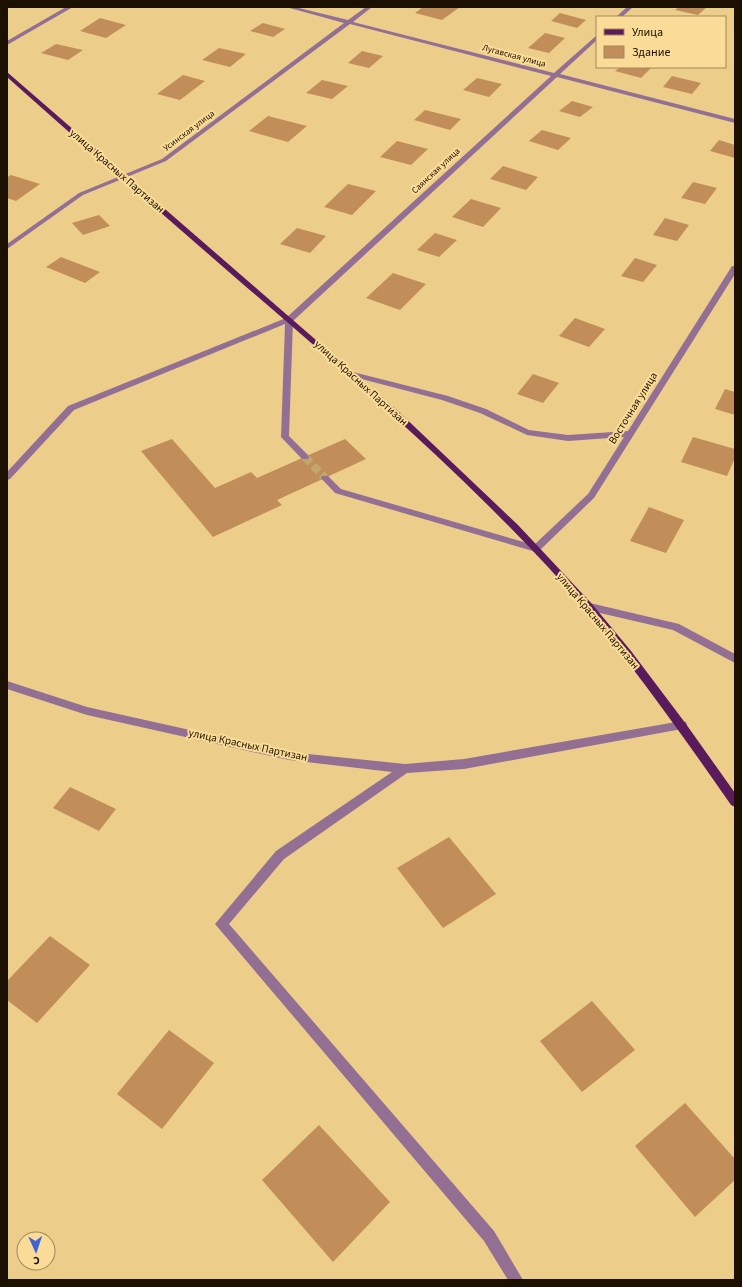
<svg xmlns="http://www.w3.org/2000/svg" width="742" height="1287" font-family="'Source Sans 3',sans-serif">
<rect width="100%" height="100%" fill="#ecce8a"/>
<g fill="#c18e5a">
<polygon points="423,7 460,7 442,20 415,13"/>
<polygon points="679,7 707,7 698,15 675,10"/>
<polygon points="560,13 586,20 577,28 551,21"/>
<polygon points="100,18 126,25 106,38 80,31"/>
<polygon points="263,23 285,29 273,37 250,31"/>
<polygon points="545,33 565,38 549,53 528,48"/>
<polygon points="56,44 83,50 68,60 41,53"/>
<polygon points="219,48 246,54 230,67 202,60"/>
<polygon points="362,51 383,56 369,68 348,63"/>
<polygon points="620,67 646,67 651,68 641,78 615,71"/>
<polygon points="183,75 205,81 180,100 157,94"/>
<polygon points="672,76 701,83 692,94 663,87"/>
<polygon points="477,78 502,84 489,97 463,90"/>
<polygon points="322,80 348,86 332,99 306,93"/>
<polygon points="572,101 593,107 580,117 559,111"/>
<polygon points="425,110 461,119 450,130 414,120"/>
<polygon points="268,116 307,126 288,142 249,131"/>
<polygon points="542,130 571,138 558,150 529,141"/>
<polygon points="719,140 735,145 735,158 710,151"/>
<polygon points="397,141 428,149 411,165 380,157"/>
<polygon points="503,166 538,177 526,190 490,179"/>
<polygon points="11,175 40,184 16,201 7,198 7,177"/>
<polygon points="693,182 717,188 705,204 681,198"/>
<polygon points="348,184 376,191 352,215 324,207"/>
<polygon points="471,199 501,208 483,227 452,217"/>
<polygon points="99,215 110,226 83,235 72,223"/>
<polygon points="665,218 689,225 677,241 653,235"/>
<polygon points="297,228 326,236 310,253 280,244"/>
<polygon points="435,233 457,240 439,257 417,250"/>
<polygon points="61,257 100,272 85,283 46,267"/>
<polygon points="635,258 657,265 643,282 621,276"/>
<polygon points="393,273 426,284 400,310 366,298"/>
<polygon points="575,318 605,329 589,347 559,336"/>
<polygon points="533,374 559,383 543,403 517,394"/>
<polygon points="725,389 735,392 735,415 715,409"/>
<polygon points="693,437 735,449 735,458 727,476 681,462"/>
<polygon points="172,439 215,488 251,472 257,478 345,439 366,459 277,500 282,505 213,537 141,451"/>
<polygon points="649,507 684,520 666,553 630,541"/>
<polygon points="70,787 116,809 99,831 53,808"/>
<polygon points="449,837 496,894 443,928 397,868"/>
<polygon points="50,936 90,965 37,1023 7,1000 7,981"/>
<polygon points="592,1001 635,1050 582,1092 540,1041"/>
<polygon points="169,1030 214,1063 162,1129 117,1094"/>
<polygon points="685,1103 735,1159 735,1180 695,1217 635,1146"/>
<polygon points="319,1125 390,1202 333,1262 262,1180"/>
</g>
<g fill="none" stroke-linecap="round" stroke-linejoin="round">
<polyline stroke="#c2a86e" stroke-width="8" stroke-dasharray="8 4" stroke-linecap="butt" points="305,457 325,478"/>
<g fill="#937093" fill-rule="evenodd">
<polygon points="66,7 73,7 7,45 7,41"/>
<polygon points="286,7 295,7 348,20 366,7 372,7 353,22 554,73 597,35 597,40 560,74 735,119 735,123 557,77 293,321 289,436 308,455 309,457 308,459 302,459 281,437 285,324 74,410 10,479 7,480 7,472 68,406 286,318 551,76 350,24 166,161 83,195 7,249 7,244 79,193 162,159 344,23"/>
<polygon points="627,7 633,7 622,17 616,17"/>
<polygon points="732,266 735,266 735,274 594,498 539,551 536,552 335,493 321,478 322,476 328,476 341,489 534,545 588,494 624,437 568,441 527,435 480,413 442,400 350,376 350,372 353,372 448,396 486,409 529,430 568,435 628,431"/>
<polygon points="590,603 679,624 735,654 735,663 673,630 587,610 585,607"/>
<polygon points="7,681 87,707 289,752 405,764 464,759 682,721 686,722 687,725 686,728 682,729 464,769 407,773 284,859 229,924 494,1231 523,1280 508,1280 484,1241 215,924 276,851 392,772 289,760 87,715 7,689"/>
</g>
<path fill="#5a1b5d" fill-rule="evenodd" d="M7,72L399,412L518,525L592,604L631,651L686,724L735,793V807L731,805C674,723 616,641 548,567C452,464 344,371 237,279C160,212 83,145 7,77Z"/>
</g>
<g text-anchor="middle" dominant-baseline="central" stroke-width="4" stroke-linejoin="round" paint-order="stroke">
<g font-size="9" fill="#1c1100" stroke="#fadb97">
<text transform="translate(514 56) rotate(15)">Лугавская улица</text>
<text transform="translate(189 131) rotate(-37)">Усинская улица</text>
<text transform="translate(436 171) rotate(-43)">Саянская улица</text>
</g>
<g font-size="11" fill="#1c1100" stroke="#fadb97">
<text transform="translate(117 171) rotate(41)">улица Красных Партизан</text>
<text transform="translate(361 383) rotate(42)">улица Красных Партизан</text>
<text transform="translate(633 408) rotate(-58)">Восточная улица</text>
<text transform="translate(598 621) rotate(50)">улица Красных Партизан</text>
<text transform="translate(248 745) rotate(12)">улица Красных Партизан</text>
</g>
</g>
<rect width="742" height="1287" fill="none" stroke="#1c1100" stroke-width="16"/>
<rect x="596" y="16" width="130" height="52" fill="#fadb97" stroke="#a18a5b"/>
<rect x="604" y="29" width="20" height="6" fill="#5a1b5d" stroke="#a18a5b"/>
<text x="632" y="36" font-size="12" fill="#1c1100">Улица</text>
<rect x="604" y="46" width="20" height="12" fill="#c18e5a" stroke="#a18a5b"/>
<text x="632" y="56" font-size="12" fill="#1c1100">Здание</text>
<g transform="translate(36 1251) rotate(177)"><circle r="19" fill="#fadb97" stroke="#a18a5b"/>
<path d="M0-3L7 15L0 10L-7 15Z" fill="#3d63d4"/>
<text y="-6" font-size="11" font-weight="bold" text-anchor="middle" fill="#1c1100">С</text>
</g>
</svg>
